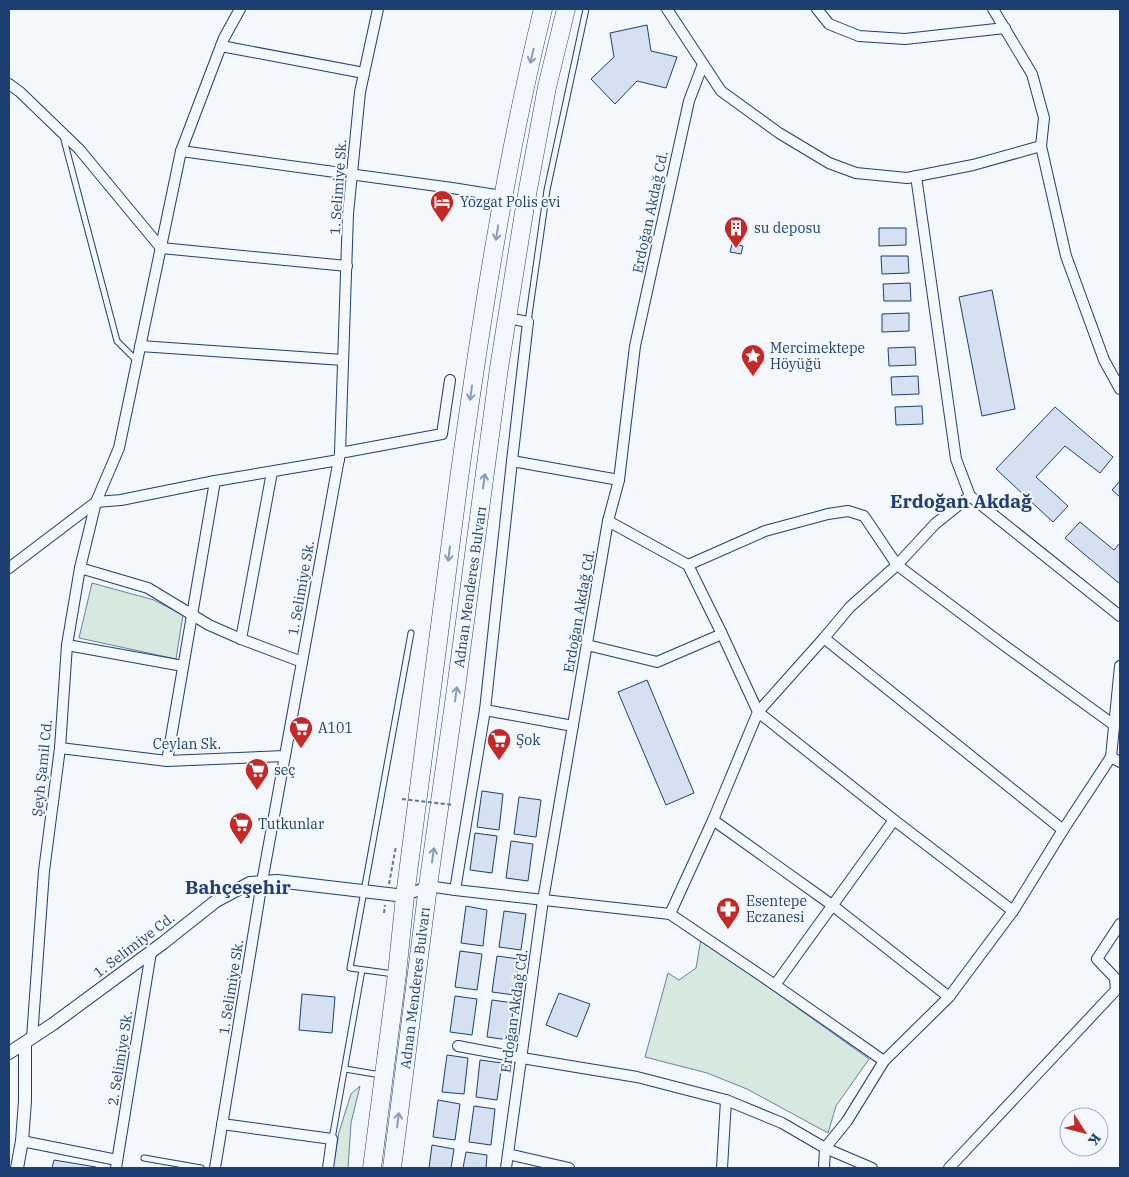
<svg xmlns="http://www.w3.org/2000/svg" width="1129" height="1177" font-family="'IBM Plex Serif',serif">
<rect width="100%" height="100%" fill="#f4f7fb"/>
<g fill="#d7e8df" stroke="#687fa3">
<polygon points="92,583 154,600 183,615 176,659 79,638"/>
<polygon points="701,939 869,1059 836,1106 828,1133 747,1089 707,1073 645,1057 668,973 679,980 696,968"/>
<polygon points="360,1086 351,1123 348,1168 333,1168 339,1132 351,1094"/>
</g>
<g fill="#d5e0f0" stroke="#1d3f73">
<polygon points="647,25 651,51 677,57 666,88 637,81 615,104 591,79 614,57 610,33"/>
<polygon points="879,228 906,228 906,245 879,246"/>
<polygon points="732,244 743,246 741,254 730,252"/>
<polygon points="881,256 908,256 909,273 882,274"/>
<polygon points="910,283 911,301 884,301 883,284"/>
<polygon points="992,290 1015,409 982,416 959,297"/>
<polygon points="909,313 909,331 882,332 882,314"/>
<polygon points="915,347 916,365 889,366 888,348"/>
<polygon points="918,376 919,394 892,395 891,377"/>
<polygon points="922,406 923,424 896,425 895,407"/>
<polygon points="1055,407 1113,457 1100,473 1065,446 1036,477 1068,506 1053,522 996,469"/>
<polygon points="1120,481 1120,497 1112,490"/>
<polygon points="1080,522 1114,550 1120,543 1120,584 1065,538"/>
<polygon points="647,680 694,793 666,805 618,692"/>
<polygon points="482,791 503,794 499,830 477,827"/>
<polygon points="519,797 541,800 536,837 514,834"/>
<polygon points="475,833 497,836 492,873 470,870"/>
<polygon points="511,841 533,844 528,881 506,878"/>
<polygon points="466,906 487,910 483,946 461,943"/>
<polygon points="504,911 526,914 521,950 499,947"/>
<polygon points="460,951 482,954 477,990 455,987"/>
<polygon points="497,956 519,959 514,995 492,992"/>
<polygon points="559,993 590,1004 577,1037 546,1025"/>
<polygon points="302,994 335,997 332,1033 299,1030"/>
<polygon points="455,996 477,999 472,1035 450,1032"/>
<polygon points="492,1000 514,1003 509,1040 487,1037"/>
<polygon points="447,1055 468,1058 464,1094 442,1092"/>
<polygon points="480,1060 502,1063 497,1100 476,1097"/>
<polygon points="438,1100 460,1104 455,1140 433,1137"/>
<polygon points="474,1106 495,1109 491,1145 469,1142"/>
<polygon points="432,1145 454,1149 451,1168 429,1168"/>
<polygon points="466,1152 487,1155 486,1168 463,1168"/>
<polygon points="54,1160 96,1167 95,1168 52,1168"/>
</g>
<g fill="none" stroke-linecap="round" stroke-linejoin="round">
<g stroke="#1d3f73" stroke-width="7">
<g id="service">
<polyline points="63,136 117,341 137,361"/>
<polyline points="528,322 547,190 586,9"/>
<polyline points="394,974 350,968 411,633"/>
<polyline points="345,1069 381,1075"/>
<polyline points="332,1139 362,970"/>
<polyline points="144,1158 201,1168"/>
</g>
</g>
<g stroke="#1d3f73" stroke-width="12">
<g id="minor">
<polyline points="667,9 721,91 779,133 829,163 856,173 907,178 973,165 1041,146"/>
<polyline points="817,9 829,24 859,36 905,39 1005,28"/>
<polyline points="993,9 1032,74 1044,118 1041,146 1066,256 1104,360 1120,389"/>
<polyline points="221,46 364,73"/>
<polyline points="9,84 20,92 79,149 161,248 347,266"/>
<polyline points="181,151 452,188 502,196"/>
<polyline points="916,176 956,459 970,496 1120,616"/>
<polyline points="507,318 528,322 512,461 485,710 573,726"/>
<polyline points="140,346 343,360"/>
<polyline points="340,453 442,434 450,380"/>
<polyline points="512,461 619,480"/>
<polyline points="96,502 121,500 215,481 339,460"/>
<polyline points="608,521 688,565 722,634 758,712 713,820 670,914 775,985 884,1061"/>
<polyline points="688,565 765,531 828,514 848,511 864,516 897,565 1001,643 1114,725"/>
<polyline points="9,568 96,502 119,448 181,151 224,38 240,9"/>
<polyline points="80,568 148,588 209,625 241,639 302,662"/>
<polyline points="824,638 1063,830 1013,911 949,997 884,1061 847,1121 825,1148 824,1168"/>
<polyline points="241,639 272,472"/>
<polyline points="67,645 183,666"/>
<polyline points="587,645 657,662 722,634"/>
<polyline points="1120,666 1111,757 1120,762"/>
<polyline points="60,748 167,761 285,756"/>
<polyline points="167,761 215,481"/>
<polyline points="713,820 832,905 949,997"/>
<polyline points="894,820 1013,911"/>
<polyline points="1063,830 1111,757"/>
<polyline points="455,890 485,710"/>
<polyline points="405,896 428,886 455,890 670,914"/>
<polyline points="775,985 894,820 758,712 824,638 850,607 897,565 935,524 970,496"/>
<polyline points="32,1038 44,871 60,748 67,645 80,568 96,502"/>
<polyline points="458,1046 522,1058 637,1077 726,1100 782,1123 825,1148 872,1168"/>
<polyline points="222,1124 332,1139 328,1168"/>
<polyline points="22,1141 117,1160"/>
<polyline points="508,1154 569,1168"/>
<polyline points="116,1168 151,952"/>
<polyline points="215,1168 262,882 340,453 348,214 360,92 378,9"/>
<polyline points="506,1168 543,900 608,521 619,480 635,346 689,101 703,64"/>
<polyline points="722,1168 726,1100"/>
<polyline points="949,1168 1116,990 1115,978 1097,959 1120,924"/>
</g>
</g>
<g stroke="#1d3f73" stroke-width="14">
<g id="tertiary">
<polyline points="9,1053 53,1024 163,943 216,901 250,883 277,881 405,896"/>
<polyline points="17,1168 22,1141 25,1101 25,1043"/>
</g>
</g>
<g stroke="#1d3f73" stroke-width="19">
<g id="trunk">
<path d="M372,1168L397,974L405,896C423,757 441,618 459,479C481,321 505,164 543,9"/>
<polyline points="392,1168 428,886 455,696 499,368 526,200 547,87 566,9"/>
</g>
</g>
<g stroke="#5e769c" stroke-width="2" stroke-dasharray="4 2.5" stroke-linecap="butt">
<polyline points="389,884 396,846"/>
<polyline points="384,913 385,905"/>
</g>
<use href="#service" stroke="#f4f7fb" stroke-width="5"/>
<use href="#minor" stroke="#f4f7fb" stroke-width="10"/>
<use href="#tertiary" stroke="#f4f7fb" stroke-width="12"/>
<use href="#trunk" stroke="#f4f7fb" stroke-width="18"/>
<polyline stroke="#5e769c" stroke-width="2" stroke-dasharray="4 2.5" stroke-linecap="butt" points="402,799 453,805"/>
</g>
<defs><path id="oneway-shaft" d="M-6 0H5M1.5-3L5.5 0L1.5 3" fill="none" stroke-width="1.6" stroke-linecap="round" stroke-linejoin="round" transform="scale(1.25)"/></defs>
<g stroke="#889bb7">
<use href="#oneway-shaft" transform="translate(532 56) rotate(103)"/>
<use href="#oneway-shaft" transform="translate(497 233) rotate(99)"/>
<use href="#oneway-shaft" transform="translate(471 393) rotate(98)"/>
<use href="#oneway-shaft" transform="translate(484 481) rotate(-82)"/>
<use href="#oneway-shaft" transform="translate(449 554) rotate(97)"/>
<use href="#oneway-shaft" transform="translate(456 694) rotate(-82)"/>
<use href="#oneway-shaft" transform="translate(433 855) rotate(-82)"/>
<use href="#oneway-shaft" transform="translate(398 1120) rotate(-83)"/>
</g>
<defs>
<g id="hotel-pin" transform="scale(1.25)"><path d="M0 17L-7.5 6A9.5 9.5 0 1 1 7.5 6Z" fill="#c62828" stroke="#f4f7fb"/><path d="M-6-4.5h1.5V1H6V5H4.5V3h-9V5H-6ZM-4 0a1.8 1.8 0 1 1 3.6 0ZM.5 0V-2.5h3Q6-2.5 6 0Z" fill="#fff"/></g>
<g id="building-pin" transform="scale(1.25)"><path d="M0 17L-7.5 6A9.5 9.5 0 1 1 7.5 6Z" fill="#c62828" stroke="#f4f7fb"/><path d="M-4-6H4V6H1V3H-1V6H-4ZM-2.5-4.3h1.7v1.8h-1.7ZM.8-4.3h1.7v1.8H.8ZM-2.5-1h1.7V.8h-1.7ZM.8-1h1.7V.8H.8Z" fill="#fff"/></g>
<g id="sight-pin" transform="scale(1.25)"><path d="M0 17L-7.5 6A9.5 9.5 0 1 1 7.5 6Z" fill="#c62828" stroke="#f4f7fb"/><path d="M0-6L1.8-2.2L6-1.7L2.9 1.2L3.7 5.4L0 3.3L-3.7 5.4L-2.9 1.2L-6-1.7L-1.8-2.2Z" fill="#fff"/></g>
<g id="supermarket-pin" transform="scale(1.25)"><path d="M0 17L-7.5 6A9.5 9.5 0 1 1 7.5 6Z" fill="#c62828" stroke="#f4f7fb"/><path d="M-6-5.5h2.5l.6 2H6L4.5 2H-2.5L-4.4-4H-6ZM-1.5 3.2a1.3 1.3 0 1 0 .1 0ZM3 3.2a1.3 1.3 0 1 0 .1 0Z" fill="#fff"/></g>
<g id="pharmacy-pin" transform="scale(1.25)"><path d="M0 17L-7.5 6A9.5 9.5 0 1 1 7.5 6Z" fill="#c62828" stroke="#f4f7fb"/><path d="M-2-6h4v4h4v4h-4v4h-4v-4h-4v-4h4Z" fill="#fff"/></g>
</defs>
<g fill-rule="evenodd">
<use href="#hotel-pin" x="442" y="202"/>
<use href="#building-pin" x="736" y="228"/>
<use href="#sight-pin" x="753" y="356"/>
<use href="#supermarket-pin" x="301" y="728"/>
<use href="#supermarket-pin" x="499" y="740"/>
<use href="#supermarket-pin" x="257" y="770"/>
<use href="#supermarket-pin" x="241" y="824"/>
<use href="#pharmacy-pin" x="728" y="909"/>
</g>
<g text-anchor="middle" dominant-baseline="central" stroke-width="4" stroke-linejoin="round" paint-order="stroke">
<g font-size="14" fill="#1d3f73" stroke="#f4f7fb">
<text transform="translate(338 187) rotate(-86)">1. Selimiye Sk.</text>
<text transform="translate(650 212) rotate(-78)">Erdoğan Akdağ Cd.</text>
<text transform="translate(470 587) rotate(-82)">Adnan Menderes Bulvarı</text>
<text transform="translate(301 588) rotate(-80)">1. Selimiye Sk.</text>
<text transform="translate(579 611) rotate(-80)">Erdoğan Akdağ Cd.</text>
<text x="187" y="744">Ceylan Sk.</text>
<text transform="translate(42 768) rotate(-84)">Şeyh Şamil Cd.</text>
<text transform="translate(134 945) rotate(-37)">1. Selimiye Cd.</text>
<text transform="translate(231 987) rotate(-81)">1. Selimiye Sk.</text>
<text transform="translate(415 988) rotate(-83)">Adnan Menderes Bulvarı</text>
<text transform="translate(514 1011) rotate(-82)">Erdoğan Akdağ Cd.</text>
<text transform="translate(120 1058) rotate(-81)">2. Selimiye Sk.</text>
</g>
<g font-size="14" fill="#1d3f73" stroke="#f4f7fb" text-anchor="start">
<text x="460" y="202">Yozgat Polis evi</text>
<text x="754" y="228">su deposu</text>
<text x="770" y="348">Mercimektepe<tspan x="770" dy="16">Höyüğü</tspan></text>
<text x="318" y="728">A101</text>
<text x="516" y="740">Şok</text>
<text x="274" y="770">seç</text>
<text x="258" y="824">Tutkunlar</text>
<text x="746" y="901">Esentepe<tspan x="746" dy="16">Eczanesi</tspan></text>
</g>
<g font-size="19" font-weight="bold" fill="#1d3f73" stroke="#f4f7fb">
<text x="961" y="501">Erdoğan Akdağ</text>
<text x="238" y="887">Bahçeşehir</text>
</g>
</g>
<rect width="1129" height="1177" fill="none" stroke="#1d3f73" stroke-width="20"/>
<g transform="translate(1084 1132) rotate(126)"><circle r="24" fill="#f4f7fb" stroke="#9eadc5"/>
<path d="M0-4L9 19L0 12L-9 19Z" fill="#c62828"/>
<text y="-8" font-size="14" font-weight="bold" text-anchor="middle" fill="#1d3f73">K</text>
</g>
</svg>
